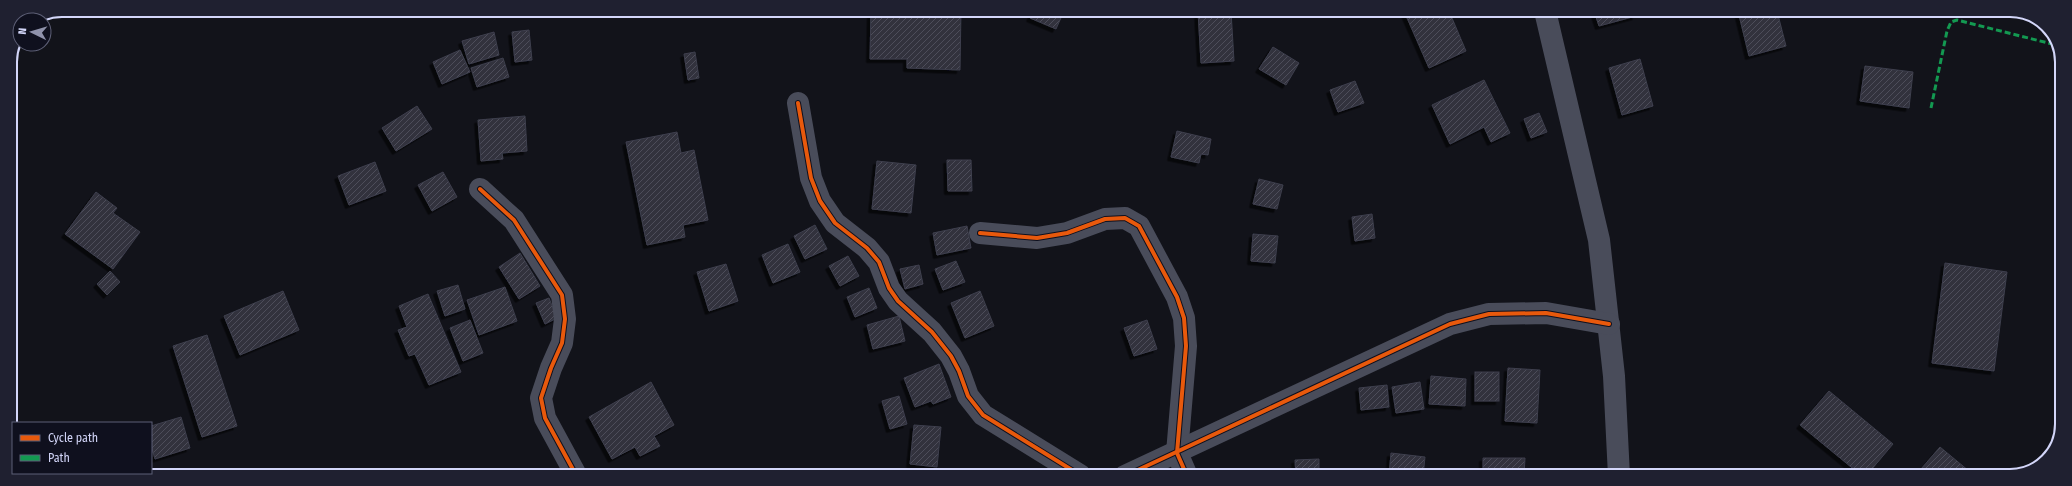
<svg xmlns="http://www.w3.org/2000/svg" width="2072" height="486" font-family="'Fira Sans Condensed',sans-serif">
<defs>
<pattern id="building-hatch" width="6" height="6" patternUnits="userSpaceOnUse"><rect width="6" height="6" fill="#30313d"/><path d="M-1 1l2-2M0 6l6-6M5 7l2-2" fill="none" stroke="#4d4e5a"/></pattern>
<filter id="shadow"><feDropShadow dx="-3.5" dy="3.5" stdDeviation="0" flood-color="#0009"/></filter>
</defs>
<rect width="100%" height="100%" fill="#12131a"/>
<g fill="url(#building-hatch)" stroke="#3e3f4d" filter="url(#shadow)">
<polygon points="871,10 961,10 960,70 907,68 907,59 870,59"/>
<polygon points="1033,11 1064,11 1056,29 1030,18"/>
<polygon points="1198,11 1231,11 1234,61 1201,63"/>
<polygon points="1404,11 1449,11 1466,51 1429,68"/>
<polygon points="1594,11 1634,11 1636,16 1599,26"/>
<polygon points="1738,11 1777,11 1786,46 1749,56"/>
<polygon points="529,30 532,60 515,62 512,32"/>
<polygon points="494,32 499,55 469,64 462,41"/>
<polygon points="1273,47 1299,63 1286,85 1259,69"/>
<polygon points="460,50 470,72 442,84 433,62"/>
<polygon points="695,52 699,78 688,80 684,54"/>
<polygon points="503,58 509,77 477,87 471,68"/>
<polygon points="1640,59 1653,106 1622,115 1609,68"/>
<polygon points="1865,66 1913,72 1909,108 1860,101"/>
<polygon points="1484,80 1510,133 1491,142 1484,127 1450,144 1432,105"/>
<polygon points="1355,81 1364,103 1338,112 1330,90"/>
<polygon points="417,106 432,129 396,151 382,128"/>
<polygon points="1539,113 1547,132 1531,138 1524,119"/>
<polygon points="525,116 527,151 502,153 503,159 481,161 478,120"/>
<polygon points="1177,131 1211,139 1208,155 1201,154 1199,163 1171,157"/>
<polygon points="677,132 681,153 694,150 708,220 683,225 685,237 647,245 626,142"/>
<polygon points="947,160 971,160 972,191 948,191"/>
<polygon points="877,161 916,165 911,213 872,209"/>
<polygon points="375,162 386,191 349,205 338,176"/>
<polygon points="443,172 457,197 432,211 418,185"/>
<polygon points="1259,179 1283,185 1277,209 1253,204"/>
<polygon points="96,192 117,208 113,213 140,232 113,269 65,234"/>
<polygon points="1372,214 1375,238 1355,241 1352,217"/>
<polygon points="815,225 827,249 805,259 794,236"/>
<polygon points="967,226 971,248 937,255 933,233"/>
<polygon points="1253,234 1278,236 1275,263 1251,261"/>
<polygon points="788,244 800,272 773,283 762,255"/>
<polygon points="520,253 540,286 519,299 499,267"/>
<polygon points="848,256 859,276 840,286 829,266"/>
<polygon points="956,261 965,282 943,290 935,269"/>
<polygon points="1945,263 2007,272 1994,371 1932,363"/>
<polygon points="726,264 738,301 709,311 697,272"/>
<polygon points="919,265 923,284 905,289 900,269"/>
<polygon points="110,271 120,282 107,295 97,284"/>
<polygon points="458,285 465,309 445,316 437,291"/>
<polygon points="505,287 517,321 479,335 467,300"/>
<polygon points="869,288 877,308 855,317 847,297"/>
<polygon points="283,291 299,330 240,355 224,316"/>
<polygon points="980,291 994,326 965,338 951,303"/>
<polygon points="428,294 461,372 429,385 415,354 409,356 398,330 407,327 399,306"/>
<polygon points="549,298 557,318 545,324 536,303"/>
<polygon points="899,316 905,341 873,349 867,325"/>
<polygon points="470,320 483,353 463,361 450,328"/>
<polygon points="1147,320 1157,349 1134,356 1124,328"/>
<polygon points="207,335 237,426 202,437 173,346"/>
<polygon points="939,364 951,397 933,404 931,401 915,407 904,378"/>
<polygon points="1508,368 1540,370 1537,423 1505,421"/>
<rect x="1475" y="372" width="24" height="29"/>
<polygon points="1431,376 1466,379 1465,406 1429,404"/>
<polygon points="651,382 674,425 654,436 660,446 640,456 635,447 612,459 589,417"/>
<polygon points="1420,382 1424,409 1396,413 1392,387"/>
<polygon points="1387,385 1389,407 1361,410 1359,388"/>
<polygon points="1829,391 1893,444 1866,476 1862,476 1800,425"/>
<polygon points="899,396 907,424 890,429 882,401"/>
<polygon points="181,417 190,448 155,459 151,445 151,426"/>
<polygon points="914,425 941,427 937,467 910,464"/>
<polygon points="1940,447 1975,476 1915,476"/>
<polygon points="1391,453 1425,457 1423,476 1389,476"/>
<polygon points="1483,458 1525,458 1524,476 1483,476"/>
<polygon points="1319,459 1319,476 1296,476 1295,460"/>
</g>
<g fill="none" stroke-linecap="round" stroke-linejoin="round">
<g stroke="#494c5a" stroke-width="22">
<polyline points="1545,11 1599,240 1614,376 1619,476"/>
<polyline points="798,103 811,178 820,201 835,223 867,248 879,262 889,288 898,301 932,332 951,356 959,371 968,396 983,415 1080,475"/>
<polyline points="480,189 514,220 562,295 565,319 562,343 551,368 541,398 545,418 576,475"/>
<polyline points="980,233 1037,238 1067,233 1105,219 1125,218 1139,226 1177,297 1184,318 1186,346 1177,453 1187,476"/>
<polyline points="1125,476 1450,324 1489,314 1546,313 1609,324"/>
</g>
<polyline stroke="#139951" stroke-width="3" stroke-dasharray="6 3" stroke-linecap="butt" points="1931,108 1947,31 1951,22 1957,20 2056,45"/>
<g stroke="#0f101e" stroke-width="6">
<g id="cycleway">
<polyline points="798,103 811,178 820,201 835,223 867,248 879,262 889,288 898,301 932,332 951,356 959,371 968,396 983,415 1080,475"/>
<polyline points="480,189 514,220 562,295 565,319 562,343 551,368 541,398 545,418 576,475"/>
<polyline points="980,233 1037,238 1067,233 1105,219 1125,218 1139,226 1177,297 1184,318 1186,346 1177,453 1187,476"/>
<polyline points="1125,476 1450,324 1489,314 1546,313 1609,324"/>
</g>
</g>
<use href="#cycleway" stroke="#e8590c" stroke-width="4"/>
</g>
<path d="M0 0H2072V486H0ZM62 17H2010A45 45 0 0 1 2055 62V424A45 45 0 0 1 2010 469H62A45 45 0 0 1 17 424V62A45 45 0 0 1 62 17Z" fill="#1f2030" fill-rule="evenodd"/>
<path fill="none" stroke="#d3d6f9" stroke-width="2" d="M62 17H2010A45 45 0 0 1 2055 62V424A45 45 0 0 1 2010 469H62A45 45 0 0 1 17 424V62A45 45 0 0 1 62 17Z"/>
<rect x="12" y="422" width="140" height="52" fill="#0f101e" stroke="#5d5f76"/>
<rect x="20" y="435" width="20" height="6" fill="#e8590c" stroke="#5d5f76"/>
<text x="48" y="442" font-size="12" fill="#d3d6f9">Cycle path</text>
<rect x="20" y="455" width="20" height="6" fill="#139951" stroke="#5d5f76"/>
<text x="48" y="462" font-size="12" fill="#d3d6f9">Path</text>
<g transform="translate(32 32) rotate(275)"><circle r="19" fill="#0f101e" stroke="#5d5f76"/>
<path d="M0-3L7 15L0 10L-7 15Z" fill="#8f92ab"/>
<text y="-6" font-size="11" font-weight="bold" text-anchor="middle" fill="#d3d6f9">N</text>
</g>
</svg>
